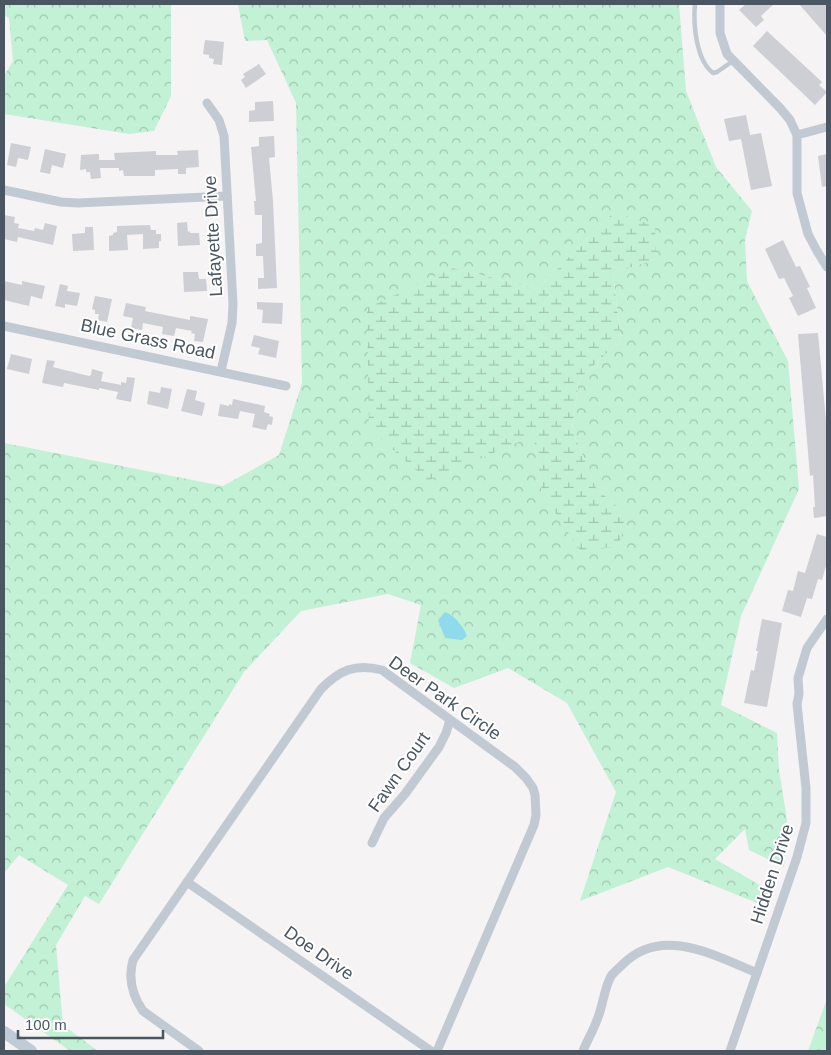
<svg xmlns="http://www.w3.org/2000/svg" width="831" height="1055" font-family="Arial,sans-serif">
<defs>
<pattern id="forest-crowns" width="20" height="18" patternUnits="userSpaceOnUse" patternTransform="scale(1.25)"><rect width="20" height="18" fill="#c3f1d5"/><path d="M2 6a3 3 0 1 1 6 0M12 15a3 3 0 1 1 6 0" fill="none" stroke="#a0c6b0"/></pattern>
<pattern id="wetland-marsh" width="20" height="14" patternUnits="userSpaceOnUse" patternTransform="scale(1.25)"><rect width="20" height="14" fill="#c3f1d5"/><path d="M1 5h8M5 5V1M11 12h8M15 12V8" fill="none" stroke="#a0c6b0"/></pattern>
</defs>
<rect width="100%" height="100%" fill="#f5f3f3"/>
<g fill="url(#forest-crowns)" fill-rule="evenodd">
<polygon points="4,4 181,4 171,5 171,96 154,131 129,134 4,114 4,76 13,61 9,18 4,15"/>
<path d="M238,4H679L686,91L716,167L752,211L745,240L747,281L788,361L799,489L741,616L721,705L777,733L779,770L787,820L784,867L749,850L745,829L715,859L770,891L767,907L668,867L580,901L616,792L567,703L508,668L454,688L410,663L421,605L388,594L301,611L244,672L99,904L85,896L56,945L63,1025L98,1051H70L4,1004V987L68,885L19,855L4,873V443L223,486L279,455L302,383L296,103L267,40L245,41ZM614,212L656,259L613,273L621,340L579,379L572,429L596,488L628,516L542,492L533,436L453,268L537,289Z"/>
<polygon points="827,999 827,1051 808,1051"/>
</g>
<polygon fill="url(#wetland-marsh)" points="614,212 655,226 656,259 613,273 621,340 579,379 572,429 596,488 628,516 618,546 581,552 542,492 533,436 428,481 369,428 367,308 453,268 537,289"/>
<path fill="#90daee" d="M445,612C454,615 464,627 467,636L462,640L445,638L438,620Z"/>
<g fill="#cdcfd5">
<polygon points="746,4 774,4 761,16 764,20 756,27 739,10"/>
<polygon points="799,4 827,4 827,36"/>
<polygon points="767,31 822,82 819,85 827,92 815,105 753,46"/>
<polygon points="205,40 224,42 222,65 213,64 214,59 209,58 209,55 203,54"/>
<polygon points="259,64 266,74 246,88 241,80 245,77 243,74"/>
<polygon points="273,101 274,121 249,122 249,111 255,110 255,102"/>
<polygon points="746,115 750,135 761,133 772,186 751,190 741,139 729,141 724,119"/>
<polygon points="274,136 275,157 269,158 273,201 277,288 258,289 258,278 264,278 263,256 256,256 256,244 262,243 262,215 255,215 254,201 256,201 251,147 259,146 259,137"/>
<polygon points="11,143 31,147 28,160 18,158 16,167 7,165"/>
<polygon points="45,149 66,154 63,168 52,165 50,174 40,172"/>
<polygon points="198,150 199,167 186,168 186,174 178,174 178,169 155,170 155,176 124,176 123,170 119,171 119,168 100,168 101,178 91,179 90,172 86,172 86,169 80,170 81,155 99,154 99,160 115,160 114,153 156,151 156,155 178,155 177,151"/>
<polygon points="827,154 827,186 822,187 818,156"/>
<polygon points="4,215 15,217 14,223 19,224 18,228 34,231 35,228 43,230 45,223 57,226 53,245 18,237 17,242 4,239"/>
<polygon points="187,222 188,232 190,231 190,233 199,233 200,245 178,246 177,223"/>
<polygon points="150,225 151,230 156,230 156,234 161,234 161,241 159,241 159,248 143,249 143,234 127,235 128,250 109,251 109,236 113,235 113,233 117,232 117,226"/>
<polygon points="85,227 93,227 94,250 73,251 72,234 85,233"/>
<polygon points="783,240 796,267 800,266 810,287 807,288 816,308 798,316 789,298 793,296 784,278 779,279 765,249"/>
<polygon points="183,272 198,272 199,279 206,279 207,291 184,292"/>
<polygon points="4,281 22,285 22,281 45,286 42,299 31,296 29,306 4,300"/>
<polygon points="60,284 68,286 67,291 80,293 77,306 65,304 65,308 55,306"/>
<polygon points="95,296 112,299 107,322 98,320 99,314 95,314 95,310 92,309"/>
<polygon points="257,302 283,303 282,324 262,323 263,310 257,309"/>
<polygon points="126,303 146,307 145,311 190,320 190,316 208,319 203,342 194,341 195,334 191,333 192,331 176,328 174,336 162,334 163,327 143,323 142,330 131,328 133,318 123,316"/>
<polygon points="818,333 827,432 827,516 814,518 813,507 815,507 813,475 810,476 798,334"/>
<polygon points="254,335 279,341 276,358 258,354 260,348 251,346"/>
<polygon points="11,354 32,359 29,374 7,369"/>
<polygon points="47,360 55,361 53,367 89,376 91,375 92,369 103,372 101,381 121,385 121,382 126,383 127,377 135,378 131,402 116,399 118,392 99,388 99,390 64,383 63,387 42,383"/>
<polygon points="161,387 172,389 168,409 147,404 149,391 160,393"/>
<polygon points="187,389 197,391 195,400 205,403 202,416 181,411"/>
<polygon points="233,399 265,406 264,412 270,414 269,416 273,417 272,425 268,424 266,430 252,427 255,414 240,411 238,419 218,416 220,404 229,406 229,404 232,405"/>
<polygon points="817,534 827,537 827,562 822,580 818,579 812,599 807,598 801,617 782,611 788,590 793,591 798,571 805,573"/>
<polygon points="762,619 782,623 767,707 744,703 751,670 754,671 758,651 756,651"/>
</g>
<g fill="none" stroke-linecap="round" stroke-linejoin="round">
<path stroke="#c1cad2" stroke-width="4.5" d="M695,4C693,24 696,60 713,73L717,72L733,61"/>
<g stroke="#c1cad2" stroke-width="9">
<polyline points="720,4 720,33 727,54 780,108 790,120 797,135 797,193 808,234 817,251 827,267"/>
<polyline points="207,103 219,120 224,136 233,304 232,323 221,371"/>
<polyline points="797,135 827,127"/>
<polyline points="4,190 61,202 78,203 227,196"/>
<polyline points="4,326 286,386"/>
<polyline points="372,843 384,818 405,794 439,747 446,733 450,720"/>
<polyline points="187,882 431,1051"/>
<path d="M199,1051L143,1011C132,995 128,978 133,960L321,689C340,670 355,663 382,670L515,767L526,778L533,788L535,795L536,815L534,825L437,1051"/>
<path d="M583,1051C587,1041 593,1031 597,1020C603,1006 604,989 611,976C614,972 619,968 622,965C661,925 714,955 757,973"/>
<polyline points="730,1051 797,857 806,823 806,788 797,704 799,694 798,678 807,648 827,619"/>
</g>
<polyline stroke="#c1cbd6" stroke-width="12" points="4,1032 31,1051"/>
</g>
<g text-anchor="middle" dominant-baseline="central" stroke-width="4" stroke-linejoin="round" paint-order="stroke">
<g font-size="18" fill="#4a5661" stroke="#fff">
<text transform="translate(213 236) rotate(-93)">Lafayette Drive</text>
<text transform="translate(148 339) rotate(12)">Blue Grass Road</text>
<text transform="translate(445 698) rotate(35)">Deer Park Circle</text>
<text transform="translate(399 772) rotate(-55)">Fawn Court</text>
<text transform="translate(772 874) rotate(-72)">Hidden Drive</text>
<text transform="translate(319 953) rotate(35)">Doe Drive</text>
</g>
</g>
<rect width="831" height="1055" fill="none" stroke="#4a5661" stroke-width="10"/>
<path d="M18 1030v8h145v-8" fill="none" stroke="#4a5661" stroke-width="2.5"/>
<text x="25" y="1030" font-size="15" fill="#4a5661" stroke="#ffffff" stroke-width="4" paint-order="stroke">100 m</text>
</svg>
